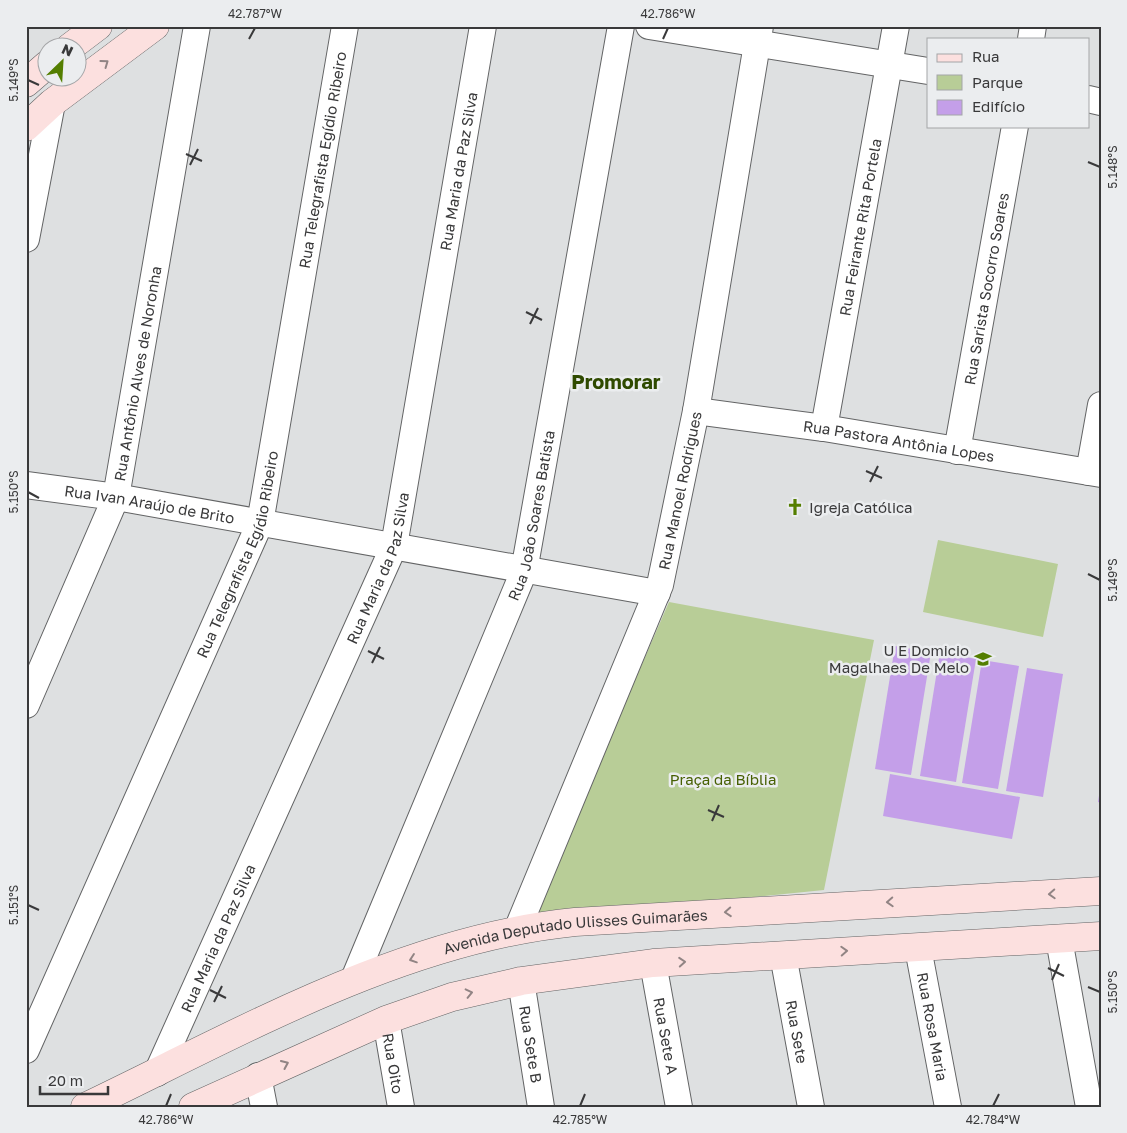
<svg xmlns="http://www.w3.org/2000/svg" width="1127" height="1133" font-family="'Golos Text',sans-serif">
<rect width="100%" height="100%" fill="#dee0e1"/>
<g fill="#b8cd97">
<polygon points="938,540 1058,564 1043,637 923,612"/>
<polygon points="669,602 874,640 824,890 531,919"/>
</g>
<g fill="#c49fe9">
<polygon points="895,646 931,652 911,775 875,769"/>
<polygon points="940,652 976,659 956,782 920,776"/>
<polygon points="982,660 1019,666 998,789 962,783"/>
<polygon points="1027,668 1063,674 1043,797 1006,791"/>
<polygon points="890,774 1020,797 1012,839 883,816"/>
<polygon points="1100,789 1101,789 1101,803 1098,802"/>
</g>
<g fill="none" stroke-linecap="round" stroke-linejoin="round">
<g stroke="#636465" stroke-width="28">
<g id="street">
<polyline points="649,26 928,71"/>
<polyline points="1031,39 1033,26"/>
<polyline points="1088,99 1101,102"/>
<polyline points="26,239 52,103"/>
<path id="s1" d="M696,411L824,428L1101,474"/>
<path id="s2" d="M824,428L896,26"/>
<path id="s3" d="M957,451L1015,126"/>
<polyline points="1089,472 1101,405"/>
<path id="s4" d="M26,485L116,497L657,593"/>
<path id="s5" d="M26,705L116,497L197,26"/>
<path id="s6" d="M517,930L660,585L696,411L760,26"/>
<polyline points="1059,939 1089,1107"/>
<path id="s7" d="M918,948L948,1107"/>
<path id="s8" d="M783,955L811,1107"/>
<path id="s9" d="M653,963L679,1107"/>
<path id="s10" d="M354,979L524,571L621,26"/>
<path id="s11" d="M521,981L541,1107"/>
<path id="s12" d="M386,1020L401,1107"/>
<path id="s13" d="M26,1050L260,523L345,26"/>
<path id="s14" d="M157,1073L394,546L483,26"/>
<polyline points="258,1076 264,1107"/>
</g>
</g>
<g stroke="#636465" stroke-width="29">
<g id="secondary">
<polyline points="69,48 98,26"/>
<polyline points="26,83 48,64"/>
<polyline points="26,127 52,103 155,26"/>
<path id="s15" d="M85,1107C240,1033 402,939 575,922L1101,891"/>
<polyline points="193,1107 386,1020 452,997 521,981 653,963 1101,936"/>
</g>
</g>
<use href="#street" stroke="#fff" stroke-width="26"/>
<use href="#secondary" stroke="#fce0df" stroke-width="28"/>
</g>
<defs><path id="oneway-chevron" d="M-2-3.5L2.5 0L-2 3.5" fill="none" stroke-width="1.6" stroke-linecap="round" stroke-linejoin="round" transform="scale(1.25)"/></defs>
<g stroke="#918484">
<use href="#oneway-chevron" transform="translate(105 63) rotate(-36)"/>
<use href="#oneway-chevron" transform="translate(1052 894) rotate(177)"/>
<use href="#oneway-chevron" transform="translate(890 902) rotate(177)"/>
<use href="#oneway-chevron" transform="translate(728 912) rotate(176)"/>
<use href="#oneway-chevron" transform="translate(844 951) rotate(-3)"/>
<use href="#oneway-chevron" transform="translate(413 959) rotate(161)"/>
<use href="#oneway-chevron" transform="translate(682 962) rotate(-4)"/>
<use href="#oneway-chevron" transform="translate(469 993) rotate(-13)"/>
<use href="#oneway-chevron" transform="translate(285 1064) rotate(-24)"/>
</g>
<path fill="none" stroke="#39393a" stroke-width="2" d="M249,39L255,28M663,39L668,28M28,80L39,85M186,154L202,161M1088,162L1100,167M190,165L198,149M526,312L542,320M530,324L538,308M866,471L882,478M870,482L878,466M28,492L39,498M1088,574L1100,580M368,651L384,659M372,663L380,647M708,810L724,817M712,821L719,805M28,905L39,910M1048,968L1064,976M1052,980L1059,964M1088,987L1100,992M210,990L226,998M214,1002L222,986M166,1106L171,1094M580,1106L585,1094M993,1106L999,1094"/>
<defs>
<g id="church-bare" transform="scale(1.35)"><path d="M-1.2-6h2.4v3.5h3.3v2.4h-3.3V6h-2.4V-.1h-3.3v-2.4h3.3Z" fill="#547e00" stroke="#ebedef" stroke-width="2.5" paint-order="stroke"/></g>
<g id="school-bare" transform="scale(1.35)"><path d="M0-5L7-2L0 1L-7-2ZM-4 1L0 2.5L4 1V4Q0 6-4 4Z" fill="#547e00" stroke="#ebedef" stroke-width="2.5" paint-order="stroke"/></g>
</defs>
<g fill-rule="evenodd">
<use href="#church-bare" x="795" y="507"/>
<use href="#school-bare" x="983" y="659"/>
</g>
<g text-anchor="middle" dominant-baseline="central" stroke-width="5" stroke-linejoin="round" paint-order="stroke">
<g font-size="15" fill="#39393a" stroke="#ebedef">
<text stroke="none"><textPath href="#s13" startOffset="945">Rua Telegrafista Egídio Ribeiro</textPath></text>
<text stroke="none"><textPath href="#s14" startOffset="958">Rua Maria da Paz Silva</textPath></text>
<text stroke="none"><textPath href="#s2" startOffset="204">Rua Feirante Rita Portela</textPath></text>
<text stroke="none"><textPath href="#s3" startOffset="165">Rua Sarista Socorro Soares</textPath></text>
<text stroke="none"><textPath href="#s5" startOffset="352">Rua Antônio Alves de Noronha</textPath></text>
<text stroke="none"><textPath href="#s1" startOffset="205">Rua Pastora Antônia Lopes</textPath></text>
<text stroke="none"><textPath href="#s6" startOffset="470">Rua Manoel Rodrigues</textPath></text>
<text stroke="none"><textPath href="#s4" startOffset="125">Rua Ivan Araújo de Brito</textPath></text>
<text stroke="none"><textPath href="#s10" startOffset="498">Rua João Soares Batista</textPath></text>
<text stroke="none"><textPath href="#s13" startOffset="540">Rua Telegrafista Egídio Ribeiro</textPath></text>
<text stroke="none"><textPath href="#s14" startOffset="552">Rua Maria da Paz Silva</textPath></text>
<text stroke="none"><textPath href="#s15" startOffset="526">Avenida Deputado Ulisses Guimarães</textPath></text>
<text stroke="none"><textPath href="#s14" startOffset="148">Rua Maria da Paz Silva</textPath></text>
<text stroke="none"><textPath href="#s7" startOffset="80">Rua Rosa Maria</textPath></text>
<text stroke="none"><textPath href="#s8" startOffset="78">Rua Sete</textPath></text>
<text stroke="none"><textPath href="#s9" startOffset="74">Rua Sete A</textPath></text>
<text stroke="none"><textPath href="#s11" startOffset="64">Rua Sete B</textPath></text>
<text stroke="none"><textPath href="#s12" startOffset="44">Rua Oito</textPath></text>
</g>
<g font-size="15" fill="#39393a" stroke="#ebedef" text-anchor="start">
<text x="809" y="507">Igreja Católica</text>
<text x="969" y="650" text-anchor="end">U E Domicio<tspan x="969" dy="17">Magalhaes De Melo</tspan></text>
</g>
<g font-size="15" fill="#476003" stroke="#ebedef">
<text x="723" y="779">Praça da Bíblia</text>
</g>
<g font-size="20" font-weight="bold" fill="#2f4a00" stroke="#ebedef">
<text x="616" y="381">Promorar</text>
</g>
</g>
<rect width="1127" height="1133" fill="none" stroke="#ebedef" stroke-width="55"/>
<rect x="927" y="38" width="162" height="90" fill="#ebedef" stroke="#a4a5a7"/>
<rect x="937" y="54" width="25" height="8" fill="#fce0df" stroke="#a4a5a7"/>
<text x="972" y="62" font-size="15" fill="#39393a">Rua</text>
<rect x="937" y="75" width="25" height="15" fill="#b8cd97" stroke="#a4a5a7"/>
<text x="972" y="88" font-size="15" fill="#39393a">Parque</text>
<rect x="937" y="100" width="25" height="15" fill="#c49fe9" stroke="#a4a5a7"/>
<text x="972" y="112" font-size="15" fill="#39393a">Edifício</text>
<g transform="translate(62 62) rotate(25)"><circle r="24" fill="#ebedef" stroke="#a4a5a7"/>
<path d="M0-4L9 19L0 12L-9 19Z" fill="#547e00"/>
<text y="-8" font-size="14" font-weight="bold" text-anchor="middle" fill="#39393a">N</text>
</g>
<path d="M40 1086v8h68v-8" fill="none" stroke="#39393a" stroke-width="2.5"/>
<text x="48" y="1086" font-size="15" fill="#39393a" stroke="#ebedef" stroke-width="4" paint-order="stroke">20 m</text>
<rect x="28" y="28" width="1072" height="1078" fill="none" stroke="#39393a" stroke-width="2"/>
<g font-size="12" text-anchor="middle" fill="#39393a">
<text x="255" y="18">42.787°W</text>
<text x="668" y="18">42.786°W</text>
<text transform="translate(14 80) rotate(-90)" y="4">5.149°S</text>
<text transform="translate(1113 167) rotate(-90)" y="4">5.148°S</text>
<text transform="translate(14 492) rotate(-90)" y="4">5.150°S</text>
<text transform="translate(1113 580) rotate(-90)" y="4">5.149°S</text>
<text transform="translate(14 905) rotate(-90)" y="4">5.151°S</text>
<text transform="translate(1113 992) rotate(-90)" y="4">5.150°S</text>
<text x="166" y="1124">42.786°W</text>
<text x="580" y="1124">42.785°W</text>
<text x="993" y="1124">42.784°W</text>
</g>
</svg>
